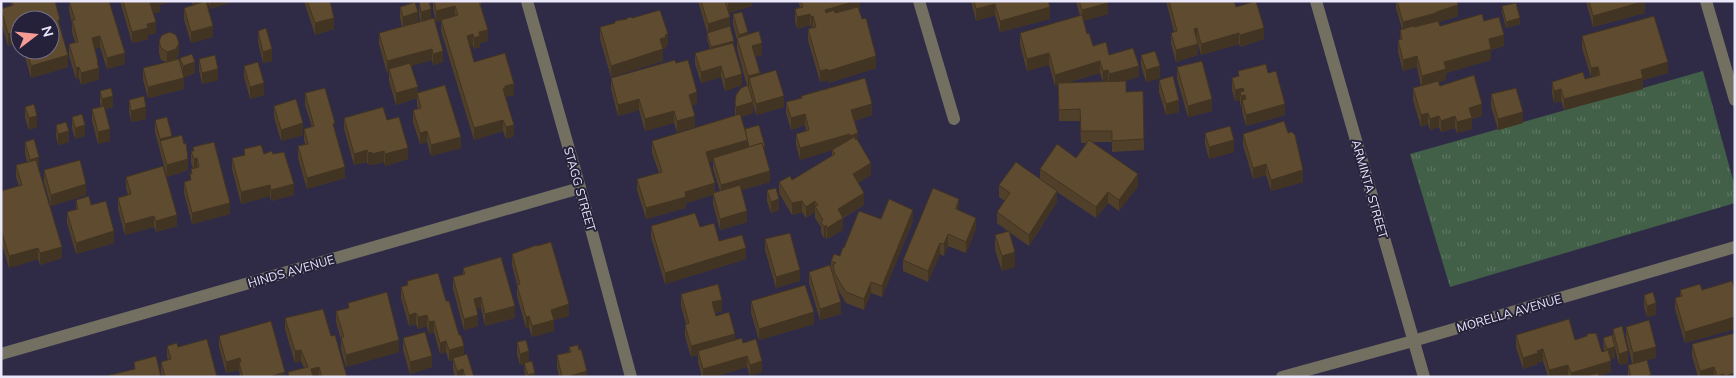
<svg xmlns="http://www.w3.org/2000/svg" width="1736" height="378" font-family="Mulish,sans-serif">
<defs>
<pattern id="grass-tufts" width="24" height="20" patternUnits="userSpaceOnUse" patternTransform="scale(1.25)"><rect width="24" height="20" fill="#425f48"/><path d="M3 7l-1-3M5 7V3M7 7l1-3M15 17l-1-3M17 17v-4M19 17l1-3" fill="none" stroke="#5d7663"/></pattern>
</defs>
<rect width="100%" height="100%" fill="#2f2b46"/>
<polygon fill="url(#grass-tufts)" points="1703,71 1735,187 1735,203 1450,287 1410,154"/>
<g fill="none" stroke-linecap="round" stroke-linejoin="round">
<g stroke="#737062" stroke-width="12">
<polyline points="527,1 580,188 631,377"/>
<polyline points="919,1 954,119"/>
<polyline points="1316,1 1424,377"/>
<polyline points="1706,1 1735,100"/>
<polyline points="1,354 580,188"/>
<polyline points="1282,377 1413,341 1735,247"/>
</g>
</g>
<g fill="#514029" fill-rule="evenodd">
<polygon points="11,1 60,27 68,67 31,78 23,50 50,50 20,20 20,42 8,46 1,22 1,9 11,6"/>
<polygon points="69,1 109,1 125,64 107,69 100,47 95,49 98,62 99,79 81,85 79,78 76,79 69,56 69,44 75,42 72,32 72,23 69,10"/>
<polygon points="120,1 173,1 160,5 160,12 153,13 156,33 148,35 148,39 132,43"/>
<polygon points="192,1 232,1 232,2 210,9 209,4 207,5 213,37 191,43 184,19 184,8 193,5"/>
<polygon points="304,1 330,1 334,29 315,35"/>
<polygon points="433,1 481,1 481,7 488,41 480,43 480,47 474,49 473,46 470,46 474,62 514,95 505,97 514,136 506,139 503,131 474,140 441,31 441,21 436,22 433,9"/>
<polygon points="698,1 752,1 752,6 729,13 730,27 742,85 725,91 721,77 701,83 695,64 695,53 710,49 707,39 707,32"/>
<polygon points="798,1 860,1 860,12 876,68 828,83 828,80 820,82 808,40 808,29 811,28 810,25 797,29 795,20 795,9 800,7"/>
<polygon points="971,1 1051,1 1048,2 1050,19 1000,32 995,15 976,21"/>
<path d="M1076,1H1108V14L1083,21L1087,34L1093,46L1109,55L1139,77L1124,81L1126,92L1143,91L1144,150L1112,152V142H1093L1138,186L1119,211L1108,203L1096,218L1057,192V202L1029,246L1009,232L1015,267L1002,271L995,250V235L1008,231L997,223V212L1005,201L999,197V185L1040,178V169L1076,158L1087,143H1081L1080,121H1059L1058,85L1055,86L1049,65L1027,71L1020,45V33L1080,16ZM1100,73L1103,82L1066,83Z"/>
<polygon points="1166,1 1234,1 1236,7 1264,39 1240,47 1239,44 1201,55 1198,44 1198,55 1176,62 1171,44 1171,33 1174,32"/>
<polygon points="1396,1 1457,1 1458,16 1439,22 1440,26 1484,21 1504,46 1491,50 1491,60 1446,73 1446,80 1439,82 1440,86 1482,116 1472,119 1472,129 1457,133 1455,128 1441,132 1439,127 1430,130 1428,124 1421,127 1413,100 1413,88 1421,86 1417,67 1403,71 1398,52 1398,40 1400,40 1400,30 1402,29 1396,8"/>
<polygon points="1586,1 1645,1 1645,13 1593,27"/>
<polygon points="419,2 431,18 443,62 433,65 432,60 411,66 418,93 461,148 431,156 427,142 420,144 413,122 413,110 418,109 417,105 417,98 396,105 389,81 389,72 387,73 379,44 379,33 402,27 400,18 400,7 418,22 420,21 419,14"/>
<polygon points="1502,6 1520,24 1506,28 1502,12"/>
<path d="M733,14L762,55L755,56L760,75L784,107L756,115L753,104V113L741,117L745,129L765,152L764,153L770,182L741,190L747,222L720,230L713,204V195L686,203V208L646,219L637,190V179L659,173L652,153V141L735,116V103L747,86L737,49V40L733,25ZM713,161V169L720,191L715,193L709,162Z"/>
<polygon points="632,18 668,45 666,46 666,48 663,49 663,61 611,77 600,39 600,27 615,23 615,21"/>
<polygon points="258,31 272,61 263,63 258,42"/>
<polygon points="1582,36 1668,73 1643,80 1643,89 1564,110 1561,101 1554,103 1552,93 1552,82 1585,79 1591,77 1582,48"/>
<polygon points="159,41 179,54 176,60 180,63 180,58 195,73 183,78 184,89 148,98 143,80 143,68 166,62 161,60 159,53"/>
<polygon points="1141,55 1160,78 1146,82 1141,66"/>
<polygon points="199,59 218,80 202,84 199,70"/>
<polygon points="676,63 697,104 692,105 695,127 677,132 674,123 645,131 639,110 618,116 611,89 611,78"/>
<polygon points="244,66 264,95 250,99 244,77"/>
<polygon points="1177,67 1212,111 1188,117 1177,79"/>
<polygon points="1238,71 1268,73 1285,115 1246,126 1242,111 1242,107 1241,107 1240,103 1240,100 1235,101 1232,90 1232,78 1238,77"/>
<polygon points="1159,80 1179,112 1166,115 1159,92"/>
<polygon points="100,91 113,107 105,109 110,141 98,144 92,121 92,109 101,107 100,103"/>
<polygon points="305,93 335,130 345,178 307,189 298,158 298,146 305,144 304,140 304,129 312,127 305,105"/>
<polygon points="1491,94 1523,123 1498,130 1491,106"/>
<polygon points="801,96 872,115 854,121 858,140 871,175 858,183 864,205 843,218 843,230 827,239 826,237 824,238 821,233 821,227 815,218 815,212 806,218 802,212 792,215 779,193 779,182 792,180 832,156 832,150 800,160 796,145 796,134 806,131 805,125 791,130 786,113 786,102 801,98"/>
<polygon points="129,100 146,119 131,122 129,111"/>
<polygon points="274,106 303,135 281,141 274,117"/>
<polygon points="25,107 37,127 29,130 25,118"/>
<polygon points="72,117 85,136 75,139 72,128"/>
<polygon points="344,118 387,120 408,159 385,166 384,162 372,165 372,164 368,165 367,162 354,165 344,129"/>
<polygon points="155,120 172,138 188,170 167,177 155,132"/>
<polygon points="56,125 69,142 58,145 56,136"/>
<polygon points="1205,133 1234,152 1209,159 1205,144"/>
<polygon points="1243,134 1303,182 1271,191 1266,175 1253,179 1243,145"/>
<polygon points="25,142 39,169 62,258 40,265 38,259 9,268 1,241 1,191 19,186 16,177 16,165 27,162 25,153"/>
<polygon points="193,147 230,214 192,224 184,193 184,182 190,180 191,169 193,168 191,162 191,151 193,151"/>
<polygon points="244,149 264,154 273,154 294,195 271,201 270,196 241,204 232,169 232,158 244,155"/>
<polygon points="44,170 86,195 51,206 44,182"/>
<polygon points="126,177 177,226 156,232 154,227 125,235 118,209 118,198 128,195 126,188"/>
<polygon points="767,190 779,210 771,213 767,201"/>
<polygon points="76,200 91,205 114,243 76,254 67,223 67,212 76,209"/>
<polygon points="959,210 976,229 966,253 948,246 944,256 940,254 928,282 903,271 903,260"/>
<polygon points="881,219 913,221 882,297 871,293 864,310 846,303 837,288 841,314 820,320 809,283 809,272 831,269 831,261 840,256 844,248"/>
<polygon points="651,226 700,227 746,259 665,284 651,237"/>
<polygon points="765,239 800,281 776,288 765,250"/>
<polygon points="512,254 569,316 554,320 554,331 532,337 529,328 526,328 517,296 517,285 512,265"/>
<polygon points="463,268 515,318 485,326 481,308 477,309 478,326 464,330 453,289 453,277 463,274"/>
<polygon points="407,281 446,301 464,355 474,377 455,377 453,369 453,360 449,361 446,352 440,354 434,332 429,334 427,326 418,329 416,324 409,326 401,298 401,287 407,285"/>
<polygon points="1680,290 1735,290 1735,329 1685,343 1675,309 1675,298 1680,297"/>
<polygon points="681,294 722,311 715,313 716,316 735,340 743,343 762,372 750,376 747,367 714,377 702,377 698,362 698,355 691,357 685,336 685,325 686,324 681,306"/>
<polygon points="1644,295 1656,315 1647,317 1644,306"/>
<polygon points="751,301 814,324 759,340 751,313"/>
<polygon points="348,303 399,352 346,367 341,349 341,340 336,322 336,311 348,308"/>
<polygon points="285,318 331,336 347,377 288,377 288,372 304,368 301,361 295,363 285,329"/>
<polygon points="1626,327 1656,358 1647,360 1651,377 1628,377 1628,365 1632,363 1626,338"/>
<polygon points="1613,329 1628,363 1619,365 1615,348 1615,358 1611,359 1611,372 1599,376 1599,377 1548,377 1543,361 1538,362 1538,364 1523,369 1516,347 1516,335 1575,340 1587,336 1587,334 1602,352 1604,352 1603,338 1613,340"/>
<polygon points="219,336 285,377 240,377 239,370 226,373 219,347"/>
<polygon points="403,338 432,367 410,374 403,350"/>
<polygon points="517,342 529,362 535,377 525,377 524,364 520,365 517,354"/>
<polygon points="1692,344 1735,377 1698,377 1692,356"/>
<polygon points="167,346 178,347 217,377 162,377 161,373 161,362 168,360 167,357"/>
<polygon points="569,347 587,377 559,377 557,367 557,355 569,352"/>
</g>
<g fill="#423422">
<polygon points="157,1 173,1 160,5 160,12 150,14 150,3"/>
<polygon points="194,1 209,1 209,4 194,8"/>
<polygon points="210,1 232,1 232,2 210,9"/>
<polygon points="752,1 752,6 728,13 728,2"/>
<polygon points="856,1 860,1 860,12 825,21 825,10"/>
<polygon points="1645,1 1645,13 1593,27 1593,16"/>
<polygon points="1108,3 1108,14 1082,21 1082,10"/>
<polygon points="995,4 995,15 976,21 976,9"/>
<polygon points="1458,5 1458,16 1403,34 1403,22"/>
<polygon points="455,6 455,17 436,22 436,11"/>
<polygon points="1050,7 1050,19 1000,32 1000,21"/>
<polygon points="431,9 431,20 421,23 421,12"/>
<polygon points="418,12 418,24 403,28 403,17"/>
<polygon points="810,14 810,25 797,29 797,17"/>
<polygon points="813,16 813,27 811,28 811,17"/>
<polygon points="730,17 730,29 708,35 708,24"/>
<polygon points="334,18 334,29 315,35 315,23"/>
<polygon points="1520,18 1520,24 1506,28 1506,22"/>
<polygon points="156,22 156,33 148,35 148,39 132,43 132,32 147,24"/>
<polygon points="213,26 213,37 191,43 191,32"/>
<polygon points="1197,28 1197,39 1194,29"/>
<polygon points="1264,28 1264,39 1240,47 1240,35"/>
<polygon points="488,30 488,41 480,43 480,47 474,49 474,38 479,32"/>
<polygon points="20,31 20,42 8,46 8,34"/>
<polygon points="748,32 748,44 739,46 739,35"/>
<polygon points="1239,33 1239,44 1201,55 1201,44"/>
<polygon points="473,34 473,46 467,47 467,36"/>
<polygon points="668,34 668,45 666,46 666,48 660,50 660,39 665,35"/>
<polygon points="1504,35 1504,46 1491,50 1491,60 1446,73 1446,80 1422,87 1422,76 1444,62 1489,39"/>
<polygon points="100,36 100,47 92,50 92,38"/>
<polygon points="734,41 734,47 711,54 711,47"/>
<polygon points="179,43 179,54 176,60 167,63 167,52"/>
<polygon points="762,43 762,55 752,57 752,46"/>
<polygon points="1198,44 1198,55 1176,62 1176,50"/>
<polygon points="272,49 272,61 263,63 263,52"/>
<polygon points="432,49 432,60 390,72 389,69 389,72 387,73 387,61"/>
<polygon points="663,49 663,61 611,77 611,66"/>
<polygon points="443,51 443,62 433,65 433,54"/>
<polygon points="125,53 125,64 107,69 107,58"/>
<polygon points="1049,53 1049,65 1027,71 1027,59"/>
<polygon points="68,55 68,67 31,78 31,66"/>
<polygon points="876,56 876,68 828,83 828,71"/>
<polygon points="1417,56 1417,67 1403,71 1403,60"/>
<polygon points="1100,61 1100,73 1055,86 1055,75"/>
<polygon points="97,62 98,62 99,79 81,85 81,73"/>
<polygon points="195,62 195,73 183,78 183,66"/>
<polygon points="1668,62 1668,73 1643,80 1643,89 1564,110 1564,99 1641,70"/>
<polygon points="721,66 721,77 701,83 701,72"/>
<polygon points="1139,66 1139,77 1109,86 1109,74"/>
<polygon points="1160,66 1160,78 1146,82 1146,70"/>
<polygon points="79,67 79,78 76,79 76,68"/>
<polygon points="1598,67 1598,78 1591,80 1591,68"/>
<polygon points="218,69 218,80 202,84 202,73"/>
<polygon points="828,69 828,80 820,82 820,71"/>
<polygon points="1108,70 1108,81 1103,82 1103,71"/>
<polygon points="760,73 760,84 749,78 749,87 748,87 748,76"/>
<polygon points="742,74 742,85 725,91 725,79"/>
<polygon points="184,78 184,89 148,98 148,87"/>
<polygon points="264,83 264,95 250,99 250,87"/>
<polygon points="514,84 514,95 505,97 503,89 505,86"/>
<polygon points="418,87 417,98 396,105 396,93"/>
<polygon points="1243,88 1243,96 1245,95 1245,106 1242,100 1242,107 1241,107 1241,96 1240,92 1240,100 1235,101 1235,90"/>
<polygon points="1561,89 1561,101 1554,103 1554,91"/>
<polygon points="697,92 697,104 689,106 689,95"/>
<polygon points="113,96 113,107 102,110 102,99"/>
<polygon points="784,96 784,107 756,115 756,104"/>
<polygon points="639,99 639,110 618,116 618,105"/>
<polygon points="1212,99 1212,111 1188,117 1188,106"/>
<polygon points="1179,100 1179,112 1166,115 1166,104"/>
<polygon points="753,102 753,113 736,119 736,107"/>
<polygon points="872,104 872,115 851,122 851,110"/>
<polygon points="1285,104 1285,115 1246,126 1246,115"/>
<polygon points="1482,104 1482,116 1472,119 1472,129 1457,133 1457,122 1469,108"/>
<polygon points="146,107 146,119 131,122 131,111"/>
<polygon points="674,111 674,123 645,131 645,119"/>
<polygon points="1523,112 1523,123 1498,130 1498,119"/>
<polygon points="1428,113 1428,124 1421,127 1421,115"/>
<polygon points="805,114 805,125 791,130 791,118"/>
<polygon points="37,116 37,127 29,130 29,118"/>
<polygon points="695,116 695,127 677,132 677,121"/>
<polygon points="1439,116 1439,127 1430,130 1430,119"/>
<polygon points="1455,116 1455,128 1441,132 1441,121"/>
<polygon points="503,120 503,131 474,140 474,128"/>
<polygon points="303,123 303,135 281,141 281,130"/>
<polygon points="85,125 85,136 75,139 75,128"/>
<polygon points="514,125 514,136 506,139 506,127"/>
<polygon points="110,129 110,141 98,144 98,132"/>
<polygon points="69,131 69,142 58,145 58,134"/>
<polygon points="427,131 427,142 420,144 420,133"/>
<polygon points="858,133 858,145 850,147 850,136"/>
<polygon points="850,134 850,145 800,160 800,148"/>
<polygon points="172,136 172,147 160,141 160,150 160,139"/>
<polygon points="461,137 461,148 431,156 431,145"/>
<polygon points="748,140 748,151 713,158 713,161 706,163 706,152"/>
<polygon points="1234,140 1234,152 1209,159 1209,147"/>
<polygon points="765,146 765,152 750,157 750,151"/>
<polygon points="408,148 408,159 385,166 385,154"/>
<polygon points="367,150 367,162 354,165 354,154"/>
<polygon points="384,151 384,162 372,165 372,154"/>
<polygon points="372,152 372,164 368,165 368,153"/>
<polygon points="39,157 39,169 30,171 30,160"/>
<polygon points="197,158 197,170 194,170 194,159"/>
<polygon points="188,159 188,170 167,177 167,165"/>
<polygon points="871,163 871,175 853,186 853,174"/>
<polygon points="1266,164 1266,175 1253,179 1253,168"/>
<polygon points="345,167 345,178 307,189 307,178"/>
<polygon points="1303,170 1303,182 1271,191 1271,180"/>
<polygon points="770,171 770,182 721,196 721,185"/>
<polygon points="1138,174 1138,186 1119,211 1119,200"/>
<polygon points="715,183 715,194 713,193 713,195 686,203 686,208 646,219 646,208 685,192"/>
<polygon points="86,184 86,195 51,206 51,195"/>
<polygon points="294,184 294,195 271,201 271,190"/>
<polygon points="270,185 270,196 241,204 241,192"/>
<polygon points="1057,191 1057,202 1029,246 1029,235"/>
<polygon points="1108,192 1108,203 1096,218 1096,207"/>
<polygon points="864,193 864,205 838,220 838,209"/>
<polygon points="779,199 779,210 771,213 771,202"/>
<polygon points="959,199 959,211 956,209"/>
<polygon points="802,201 802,212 792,215 792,203"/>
<polygon points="815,201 815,212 806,218 806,207"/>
<polygon points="230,203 230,214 192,224 192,213"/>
<polygon points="913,210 913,221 882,297 882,286"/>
<polygon points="747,211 747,222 720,230 720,219"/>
<polygon points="177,215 177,226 156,232 156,221"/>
<polygon points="154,216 154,227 125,235 125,224"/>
<polygon points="843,218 843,230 827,239 827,228"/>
<polygon points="976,218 976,229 966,253 966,242"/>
<polygon points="826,225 826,237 824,238 824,227"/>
<polygon points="114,231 114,243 76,254 76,243"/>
<polygon points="948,234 948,246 944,256 944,244"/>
<polygon points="940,243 940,254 928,282 928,271"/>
<polygon points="62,247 62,258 40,265 40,253"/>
<polygon points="38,248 38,259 9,268 9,256"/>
<polygon points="746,248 746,259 665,284 665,273"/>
<polygon points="1015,252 1015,267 1002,271 1002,256"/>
<polygon points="800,270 800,281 776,288 776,277"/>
<polygon points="871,282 871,293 864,310 864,299"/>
<polygon points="481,297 481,308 474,310 474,299"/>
<polygon points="722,300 722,311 712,314 712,302"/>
<polygon points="841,302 841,314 820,320 820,309"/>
<polygon points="1656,303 1656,315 1647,317 1647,306"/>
<polygon points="569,304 569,316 554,320 554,331 532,337 532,326 551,310"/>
<polygon points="515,306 515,318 485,326 485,314"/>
<polygon points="814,312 814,324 759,340 759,329"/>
<polygon points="416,313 416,324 409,326 409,315"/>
<polygon points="427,315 427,326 418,329 418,317"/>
<polygon points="478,315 478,326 464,330 464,319"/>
<polygon points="529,316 529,328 526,328 526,317"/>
<polygon points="1735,317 1735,329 1685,343 1685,332"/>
<polygon points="434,321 434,332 429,334 429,322"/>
<polygon points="735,334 735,345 698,351 698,355 691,357 691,346"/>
<polygon points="399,340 399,352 346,367 346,355"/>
<polygon points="446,341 446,352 440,354 440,343"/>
<polygon points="464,346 464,357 453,358 453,360 449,361 449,350"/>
<polygon points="1615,347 1615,358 1607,361 1607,349"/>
<polygon points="1656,347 1656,358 1633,364 1633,353"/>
<polygon points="1543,349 1543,361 1538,362 1538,364 1523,369 1523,358"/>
<polygon points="301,350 301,361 295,363 295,351"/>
<polygon points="529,351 529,363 520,365 520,354"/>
<polygon points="1628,351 1628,363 1619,365 1619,354"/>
<polygon points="432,356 432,367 410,374 410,362"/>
<polygon points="747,356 747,367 714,377 703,377 703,369"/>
<polygon points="240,358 239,370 226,373 226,362"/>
<polygon points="762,361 762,372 750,376 750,365"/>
<polygon points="1611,361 1611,372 1597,377 1571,377 1571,373"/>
<polygon points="1568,365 1568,376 1549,377 1549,370"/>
<polygon points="319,367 319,377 311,377 311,369"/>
<polygon points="1714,367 1714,377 1700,377 1700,371"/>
<polygon points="463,369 463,377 457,377 457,371"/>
<polygon points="587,371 587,377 567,377"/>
<polygon points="285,372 285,377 269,377"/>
<polygon points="535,373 535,377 528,377 528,375"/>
<polygon points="1735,373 1735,377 1725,377 1725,376"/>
<polygon points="1724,374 1724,377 1717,377 1717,376"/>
</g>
<g fill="#5e4b30" stroke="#423422">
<polygon points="12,1 55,1 60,20 58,20 68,55 31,66 26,50 50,50 50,20 20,20 20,31 8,34 1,9 13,5"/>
<polygon points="69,1 109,1 125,53 107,58 100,36 92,38 98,62 97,62 99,68 81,73 79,67 76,68 69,44 78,42 72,20 75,20"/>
<polygon points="123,1 157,1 150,3 156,22 147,24 148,28 132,32"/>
<polygon points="206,1 213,26 191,32 184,8"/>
<polygon points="307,1 330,1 334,18 315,23"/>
<polygon points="423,1 429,1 431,9 421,12 419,2"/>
<polygon points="434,1 479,1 488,30 479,32 480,36 474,38 473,34 467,36 474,62 505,53 514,84 505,86 505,88 503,89 514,125 506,127 503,120 474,128 441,20 458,15 455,6 436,11"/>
<polygon points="701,1 725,1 730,17 708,24"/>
<polygon points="801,1 856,1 825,10 826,13 834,10 835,13 858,7 862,19 866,18 876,56 828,71 828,69 820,71 808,29 816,27 813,16 811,17 810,14 797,17 795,9 803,7"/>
<polygon points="974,1 1048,1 1050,7 1000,21 995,4 976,9"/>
<polygon points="1079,1 1108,1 1108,3 1082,10"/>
<polygon points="1169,1 1234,1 1236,7 1256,1 1264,28 1240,35 1239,33 1201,44 1197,28 1194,29 1198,44 1176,50 1171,33 1177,31"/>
<polygon points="1397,1 1457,1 1458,5 1436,12 1436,13 1403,22"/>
<polygon points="1589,1 1645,1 1593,16"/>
<polygon points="415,2 418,12 403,17 400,7"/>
<polygon points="1516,3 1520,18 1506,22 1502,6"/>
<polygon points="660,10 668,34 665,35 666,37 660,39 663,49 611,66 600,27 615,23 615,21 627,19 627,18 631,17 632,18"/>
<polygon points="742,12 748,32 739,35 733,14"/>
<polygon points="1482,14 1484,21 1499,17 1504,35 1489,39 1491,49 1444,62 1446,69 1422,76 1417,56 1403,60 1398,40 1402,39 1400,30 1413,26 1414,27 1438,21 1440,26"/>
<polygon points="1082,15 1087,34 1089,33 1093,46 1106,42 1109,55 1133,48 1139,66 1109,74 1108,70 1103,71 1100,61 1055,75 1049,53 1027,59 1020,33"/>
<polygon points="1654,16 1668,62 1641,70 1643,78 1564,99 1561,89 1554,91 1552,82 1583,72 1585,79 1600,75 1598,67 1591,68 1582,36"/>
<polygon points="434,18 443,51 433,54 432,49 387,61 379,33"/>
<polygon points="730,26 734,41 711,47 707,33"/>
<polygon points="266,28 272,49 263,52 258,31"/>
<polygon points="759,31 762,43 752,46 760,73 748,76 737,38"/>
<polygon points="170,32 176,35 179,43 176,49 167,52 161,48 159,41 162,35"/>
<polygon points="733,43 742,74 725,79 721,66 701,72 695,53"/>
<polygon points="1155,51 1160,66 1146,70 1141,55"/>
<polygon points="192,54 195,62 183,66 180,58"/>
<polygon points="215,55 218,69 202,73 199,59"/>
<polygon points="179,59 184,78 148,87 143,68"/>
<polygon points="675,60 676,63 688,60 697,92 689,95 695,116 677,121 674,111 645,119 639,99 618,105 611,78"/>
<polygon points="1202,61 1212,99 1188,106 1177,67"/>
<polygon points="258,62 264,83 250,87 244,66"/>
<polygon points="410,63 418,87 396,93 389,69"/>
<polygon points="1266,64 1268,73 1276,71 1285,104 1246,115 1242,100 1246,99 1245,95 1241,96 1240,92 1244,91 1243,88 1235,90 1232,78 1239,76 1238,71"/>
<polygon points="776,70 784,96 756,104 749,78"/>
<polygon points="1474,75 1482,104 1469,108 1472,118 1457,122 1455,116 1441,121 1439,116 1430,119 1428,113 1421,115 1413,88 1438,81 1440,86"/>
<polygon points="1173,76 1179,100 1166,104 1159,80"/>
<polygon points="865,78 872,104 851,110 858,133 850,136 850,134 800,148 796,134 809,130 805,114 791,118 786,102 802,98 801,96"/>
<polygon points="1126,81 1126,92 1143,91 1144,139 1112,141 1112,131 1081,131 1080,109 1059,110 1058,83"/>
<polygon points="445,85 461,137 431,145 427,131 420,133 413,110 421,108 417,93"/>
<polygon points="748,85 753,102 736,107 735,103 736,95 741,88"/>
<polygon points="111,88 113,96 102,99 100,91"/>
<polygon points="325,88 335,123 333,124 345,167 307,178 298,146 308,144 304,129 314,126 305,93"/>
<polygon points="1516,88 1523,112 1498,119 1491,94"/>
<polygon points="144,96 146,107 131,111 129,100"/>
<polygon points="296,99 303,123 281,130 274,106"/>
<polygon points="34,104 37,116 29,118 25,107"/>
<polygon points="104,106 110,129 98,132 92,109"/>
<polygon points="383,107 387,120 399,117 408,148 385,154 384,151 372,154 372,152 368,153 367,150 354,154 344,118"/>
<polygon points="82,114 85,125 75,128 72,117"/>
<polygon points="740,114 748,140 706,152 715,183 685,192 686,197 646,208 637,179 662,172 652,141"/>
<polygon points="167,117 172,136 160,139 155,120"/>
<polygon points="1284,121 1288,133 1292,132 1295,135 1303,170 1271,180 1266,164 1253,168 1243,134"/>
<polygon points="66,122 69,131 58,134 56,125"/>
<polygon points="759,125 765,146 763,147 762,143 749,147 745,129"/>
<polygon points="1230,126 1234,140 1209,147 1205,133"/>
<polygon points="182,135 184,144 186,143 188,159 167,165 160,141"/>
<polygon points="854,137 856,140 857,139 871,163 853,174 864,193 838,209 843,218 827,228 826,225 824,227 821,222 823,220 815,206 818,205 815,201 806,207 802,201 792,203 779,182 790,176 792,180 835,154 832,150"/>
<polygon points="34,139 39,157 30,160 25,142"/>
<polygon points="1089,140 1138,174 1119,200 1108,192 1096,207 1040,169 1057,144 1076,158"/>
<polygon points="214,142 230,203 192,213 184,182 191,180 190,174 192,174 191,169 199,167 197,158 194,159 191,151 194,151 193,147"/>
<polygon points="762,143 770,171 721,185 713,158"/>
<polygon points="261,145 264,154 272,151 273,154 284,152 294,184 271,190 270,185 241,192 232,158 245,155 244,149"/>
<polygon points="36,160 62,247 40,253 38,248 9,256 1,230 1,191 22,185 16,165"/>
<polygon points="80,160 86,184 51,195 44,170"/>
<polygon points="1016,162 1057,191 1029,235 997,212 1010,193 999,185"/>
<polygon points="163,166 177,215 156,221 154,216 125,224 118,198 131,194 126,177"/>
<polygon points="740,185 747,211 720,219 713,193"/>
<polygon points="776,188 779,199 771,202 767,190"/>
<polygon points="933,188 959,199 956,209 976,218 966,242 948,234 944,244 940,243 928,271 903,260"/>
<polygon points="89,196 91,205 106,201 114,231 76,243 67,212 78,209 76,200"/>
<polygon points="889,199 913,210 882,286 871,282 864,299 846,292 835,274 833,265 836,263 831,261 834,254 840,256 843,247 844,248 859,211 881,219"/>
<polygon points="695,213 700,227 714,223 719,241 742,235 746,248 665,273 651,226"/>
<polygon points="1009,231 1015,252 1002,256 995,235"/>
<polygon points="790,233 800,270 776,277 765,239"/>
<polygon points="551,242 569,304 551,310 554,320 532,326 529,316 526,317 517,285 520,284 512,254 537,245 537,246"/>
<polygon points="501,257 515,306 485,314 481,297 474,299 478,315 464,319 453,277 465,274 463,268"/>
<polygon points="830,265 841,302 820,309 809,272"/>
<polygon points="438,273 446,301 449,301 459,335 461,335 464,346 449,350 446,341 440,343 434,321 429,322 427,315 418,317 416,313 409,315 401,287 408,285 407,281"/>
<polygon points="1732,281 1735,290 1735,317 1685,332 1675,298 1682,296 1680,290 1700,284 1702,290"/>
<polygon points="718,284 722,300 712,302 716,316 729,312 735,334 691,346 685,325 689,323 681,294"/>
<polygon points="805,285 814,312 759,329 751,301"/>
<polygon points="387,292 399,340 346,355 341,337 344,337 336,311 349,308 348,303"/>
<polygon points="1653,292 1656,303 1647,306 1644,295"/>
<polygon points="323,309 331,336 335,335 347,377 322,377 319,367 311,369 313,377 289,377 288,372 308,367 301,350 295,351 285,318"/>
<polygon points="1569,319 1575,340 1587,336 1587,334 1596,333 1602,352 1608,350 1611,361 1571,373 1568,365 1549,370 1543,349 1537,351 1538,353 1523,358 1516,335"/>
<polygon points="1649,320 1656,347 1633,353 1626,327"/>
<polygon points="271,321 285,372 269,377 243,377 239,363 241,362 240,358 226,362 219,336"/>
<polygon points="1622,326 1628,351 1619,354 1613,329"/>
<polygon points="425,332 432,356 410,362 403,338"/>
<polygon points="1735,333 1735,373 1725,376 1724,374 1717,376 1714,367 1700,371 1692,344"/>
<polygon points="1612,335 1615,347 1607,349 1603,338"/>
<polygon points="742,338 743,343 756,339 762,361 750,365 747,356 703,369 698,351"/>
<polygon points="207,339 217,377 165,377 161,362 171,359 167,346 177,343 178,347"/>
<polygon points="526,340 529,351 520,354 517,342"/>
<polygon points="578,345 579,350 581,349 587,371 567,377 562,377 557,355 571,352 569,347"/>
<polygon points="467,354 474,377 465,377 463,369 457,371 453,358"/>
<polygon points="156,356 161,377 106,377 106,376 135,369 134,362"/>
<polygon points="1647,360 1651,375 1644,377 1631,377 1628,365"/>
<polygon points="532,361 535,373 528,375 524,363"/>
<polygon points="1598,373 1599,377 1586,376"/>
</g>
<g text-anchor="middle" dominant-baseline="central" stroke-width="4" stroke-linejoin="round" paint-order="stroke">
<g font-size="12" fill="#eae8fa" stroke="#26213b">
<text transform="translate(580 189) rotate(74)">STAGG STREET</text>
<text transform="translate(1370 189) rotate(74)">ARMINTA STREET</text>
<text transform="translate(291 271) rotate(-16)">HINDS AVENUE</text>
<text transform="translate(1509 313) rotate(-16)">MORELLA AVENUE</text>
</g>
</g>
<rect width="1736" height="378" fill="none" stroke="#eae8fa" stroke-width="5"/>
<g transform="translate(35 35) rotate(74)"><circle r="24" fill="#26213b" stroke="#747187"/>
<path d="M0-4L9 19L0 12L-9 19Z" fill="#f59c94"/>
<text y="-8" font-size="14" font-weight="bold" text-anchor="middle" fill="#eae8fa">N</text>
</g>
</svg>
